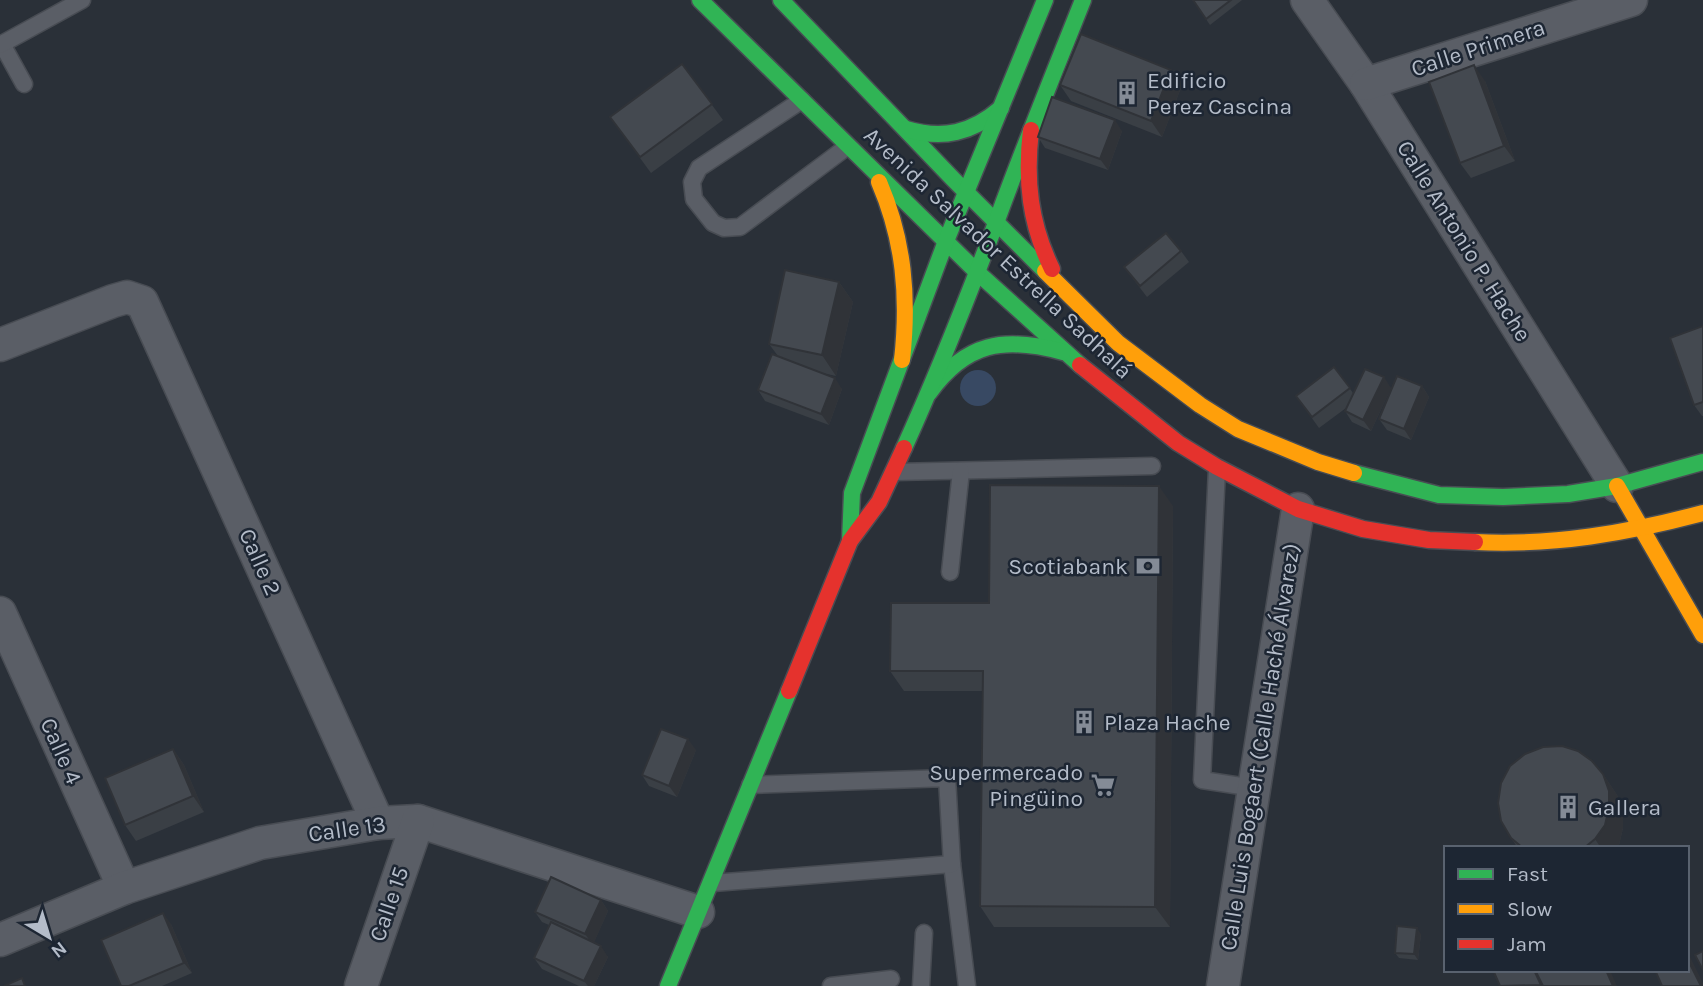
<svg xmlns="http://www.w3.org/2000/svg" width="1703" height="986" font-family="Karla,sans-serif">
<rect width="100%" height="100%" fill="#2a3038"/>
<circle fill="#384963" cx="978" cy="388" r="18"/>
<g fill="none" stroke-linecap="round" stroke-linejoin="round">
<g stroke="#484c53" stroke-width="19">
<g id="lane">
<polyline points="2,44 24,84"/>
<polyline points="0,45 82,0"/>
<polyline points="802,100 699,168 692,182 694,199 713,223 724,228 740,227 848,146"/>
<polyline points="1217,469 1202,780 1254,788"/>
<polyline points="895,472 1152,466"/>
<polyline points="950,572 961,471"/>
<polyline points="952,864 967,986"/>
<polyline points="713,883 952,864 947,778 750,785"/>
<polyline points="831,986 891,979"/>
<polyline points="921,986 924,933"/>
</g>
</g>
<g stroke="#484c53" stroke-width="35">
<g id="street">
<polyline points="1307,0 1366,84 1617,486"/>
<polyline points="1366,84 1631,0"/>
<polyline points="0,345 113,301 127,297 142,302 378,823"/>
<polyline points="0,613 124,888"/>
<polyline points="0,940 124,888 260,843 378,823 418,821 698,912"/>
<polyline points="361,986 418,821"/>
<polyline points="1223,986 1298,509"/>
</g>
</g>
<g stroke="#484c53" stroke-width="19">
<g id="fast">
<polyline points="700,0 978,273 1080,365"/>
<polyline points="781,0 953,179 1045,271"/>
<path d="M906,129C943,140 972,133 1001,108"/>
<path d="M929,393C966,342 1004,336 1063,352"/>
<path d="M904,448C938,373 968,297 997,220C1024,146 1054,73 1083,0"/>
<polyline points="1354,473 1439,495 1503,497 1568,494 1617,486 1703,462"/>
<polyline points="850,541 852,493 946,241 1045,0"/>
<polyline points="668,986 789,691"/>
</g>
</g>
<g stroke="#484c53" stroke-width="19">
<g id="slow">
<path d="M879,182C904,240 909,297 902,360"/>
<polyline points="1045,271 1118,343 1200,405 1238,429 1318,462 1354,473"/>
<polyline points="1617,486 1703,635"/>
<path d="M1475,542C1553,546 1628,533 1703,513"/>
</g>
</g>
<g stroke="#484c53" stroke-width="19">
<g id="jam">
<path d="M1031,130C1025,180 1030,224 1052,269"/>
<polyline points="1080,365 1178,443 1217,467 1298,509 1363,529 1429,540 1475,542"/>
<polyline points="789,691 850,541 879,502 904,448"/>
</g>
</g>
<use href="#lane" stroke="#5a5e66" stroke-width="16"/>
<use href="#street" stroke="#5a5e66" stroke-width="32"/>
<use href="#fast" stroke="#30b455" stroke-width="16"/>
<use href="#slow" stroke="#ff9f0a" stroke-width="16"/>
<use href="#jam" stroke="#e5322d" stroke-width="16"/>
</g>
<g fill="#3a3f45">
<polygon points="1193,0 1242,0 1210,25"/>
<polygon points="682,64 723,120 651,173 610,117"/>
<polygon points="1485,81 1515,161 1471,178 1460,163"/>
<polygon points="1060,85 1182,85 1162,137 1071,101"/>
<polygon points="1122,131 1108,170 1045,148 1038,137"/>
<polygon points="1181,251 1189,262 1147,297 1124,267"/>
<polygon points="839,282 853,302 836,376 817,372 842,389 829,425 765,401 758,390 778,356 769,344"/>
<polygon points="1703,326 1703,416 1702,416 1694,405"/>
<polygon points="1334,367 1353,393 1391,388 1371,431 1352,422 1345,411 1346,408 1319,428 1296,396"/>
<polygon points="1422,386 1429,397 1411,440 1387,430 1379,419"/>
<polygon points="1173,506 1170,927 994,927 980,906 982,691 904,691 890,671 989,603"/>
<polygon points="173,749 184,765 204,812 136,841 125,825"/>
<polygon points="696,750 677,797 649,786 642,775"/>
<polygon points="1603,774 1617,795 1623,811 1623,828 1619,845 1617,848 1518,848 1511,838"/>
<polygon points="601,900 608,911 594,942 608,957 594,986 579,986 542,969 534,958 549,925 542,922 535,912"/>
<polygon points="171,924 192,973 162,986 121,986"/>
<polygon points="1421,934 1418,960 1399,958 1395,953"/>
</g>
<g fill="#303338">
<polygon points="1474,65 1485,81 1515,161 1504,146"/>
<polygon points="1171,70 1182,85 1162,137 1151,121"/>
<polygon points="1115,120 1122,131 1108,170 1100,159"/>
<polygon points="839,282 853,302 836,376 822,355"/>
<polygon points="1384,377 1391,388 1371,431 1363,420"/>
<polygon points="835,378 842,389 829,425 821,414"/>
<polygon points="1422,386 1429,397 1411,440 1404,429"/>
<polygon points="1159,486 1173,506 1170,927 1155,907"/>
<polygon points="688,739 696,750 677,797 669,786"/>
<polygon points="173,749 184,765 204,812 193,796"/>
<polygon points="1603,774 1617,795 1623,811 1623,828 1619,845 1617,848 1601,848 1595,839"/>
<polygon points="601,900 608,911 593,945 585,934"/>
<polygon points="163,913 171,924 192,973 184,963"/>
<polygon points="1417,928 1421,934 1418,960 1414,954"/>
<polygon points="601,946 608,957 594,986 588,986 584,981"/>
<polygon points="1687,951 1703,983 1703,986 1701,986 1687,958"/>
<polygon points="1606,970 1610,970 1617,986 1613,986"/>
</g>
<g fill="#444950" stroke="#303338" stroke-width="2">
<polygon points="1193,0 1231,0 1206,19"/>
<polygon points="1081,34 1171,70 1151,121 1060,85"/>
<polygon points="682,64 712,104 640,157 610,117"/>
<polygon points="1474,65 1504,146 1460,163 1429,82"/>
<polygon points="1052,97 1115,120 1100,159 1038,137"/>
<polygon points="1166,233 1181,251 1140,286 1124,267"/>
<polygon points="785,270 839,282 822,355 769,344"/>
<polygon points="1703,326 1703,402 1694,405 1670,338"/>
<polygon points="772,354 835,378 821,414 758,390"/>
<polygon points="1334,367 1350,388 1312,417 1296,396"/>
<polygon points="1365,369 1384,377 1363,420 1345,411"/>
<polygon points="1397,376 1422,386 1404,429 1379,419"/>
<polygon points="990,485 1159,486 1155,907 980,906 983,671 890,671 891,603 989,603"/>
<polygon points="661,729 688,739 669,786 642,775"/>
<polygon points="1562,746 1578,751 1592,761 1603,774 1609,791 1609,808 1605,825 1595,839 1584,848 1523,848 1511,838 1501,821 1498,803 1501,783 1510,766 1525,754 1543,747"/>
<polygon points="173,749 193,796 125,825 105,778"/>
<polygon points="551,877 601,900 585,934 535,912"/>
<polygon points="163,913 184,963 129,986 121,986 101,940"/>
<polygon points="551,922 601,946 584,981 534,958"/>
<polygon points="1397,926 1417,928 1414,954 1395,953"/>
<polygon points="1703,951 1703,970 1695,955"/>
<polygon points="1687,958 1701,986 1662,986 1655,970 1687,970"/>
<polygon points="1493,970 1534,970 1541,985 1500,986"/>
<polygon points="1535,970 1606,970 1613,986 1543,986"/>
<polygon points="22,978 25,986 4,986"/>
</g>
<defs>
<g id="building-bare" transform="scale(1.89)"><path d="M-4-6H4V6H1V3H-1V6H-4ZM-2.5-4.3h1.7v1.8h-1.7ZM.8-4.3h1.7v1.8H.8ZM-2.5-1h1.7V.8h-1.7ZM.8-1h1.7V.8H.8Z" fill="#848b96" stroke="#1d2633" stroke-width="2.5" paint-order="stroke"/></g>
<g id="bank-bare" transform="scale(1.89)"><path d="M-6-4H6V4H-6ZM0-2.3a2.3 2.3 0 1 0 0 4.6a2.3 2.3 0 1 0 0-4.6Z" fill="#848b96" stroke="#1d2633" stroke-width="2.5" paint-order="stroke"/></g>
<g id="supermarket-bare" transform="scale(1.89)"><path d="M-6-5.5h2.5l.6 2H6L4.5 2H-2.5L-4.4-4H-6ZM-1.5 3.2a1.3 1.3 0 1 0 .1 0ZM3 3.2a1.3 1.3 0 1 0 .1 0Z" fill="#848b96" stroke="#1d2633" stroke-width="2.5" paint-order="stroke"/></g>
</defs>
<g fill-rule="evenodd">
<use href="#building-bare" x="1127" y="93"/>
<use href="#bank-bare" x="1148" y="566"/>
<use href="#building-bare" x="1084" y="722"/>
<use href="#supermarket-bare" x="1103" y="785"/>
<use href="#building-bare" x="1568" y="807"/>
</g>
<g text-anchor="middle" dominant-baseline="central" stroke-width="5" stroke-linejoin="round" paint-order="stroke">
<g font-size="23" fill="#b4bcc9" stroke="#1d2633">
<text transform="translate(1478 48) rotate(-18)">Calle Primera</text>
<text transform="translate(1464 241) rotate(58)">Calle Antonio P. Hache</text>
<text transform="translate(998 253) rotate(43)">Avenida Salvador Estrella Sadhalá</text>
<text transform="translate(260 562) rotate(66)">Calle 2</text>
<text transform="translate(1260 747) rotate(-81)">Calle Luis Bogaert (Calle Haché Álvarez)</text>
<text transform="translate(61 751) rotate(66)">Calle 4</text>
<text transform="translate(347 829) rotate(-8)">Calle 13</text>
<text transform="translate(389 904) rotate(-71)">Calle 15</text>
</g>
<g font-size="23" fill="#b4bcc9" stroke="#1d2633" text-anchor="start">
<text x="1147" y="80">Edificio<tspan x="1147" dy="26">Perez Cascina</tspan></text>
<text x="1128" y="566" text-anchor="end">Scotiabank</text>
<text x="1104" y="722">Plaza Hache</text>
<text x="1083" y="772" text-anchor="end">Supermercado<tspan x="1083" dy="26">Pingüino</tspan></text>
<text x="1588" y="807">Gallera</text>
</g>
</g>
<rect x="1444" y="846" width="245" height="126" fill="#1d2633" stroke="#59626f" stroke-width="2"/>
<rect x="1458" y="869" width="35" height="10" fill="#30b455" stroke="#59626f" stroke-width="2"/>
<text x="1507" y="881" font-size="21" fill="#b4bcc9">Fast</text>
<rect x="1458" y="904" width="35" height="10" fill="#ff9f0a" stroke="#59626f" stroke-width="2"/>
<text x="1507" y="916" font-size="21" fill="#b4bcc9">Slow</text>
<rect x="1458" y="939" width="35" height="10" fill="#e5322d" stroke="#59626f" stroke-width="2"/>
<text x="1507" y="951" font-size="21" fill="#b4bcc9">Jam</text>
<g transform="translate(49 937) rotate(142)" stroke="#1d2633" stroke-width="5" paint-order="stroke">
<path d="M0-5L12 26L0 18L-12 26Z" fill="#b4bcc9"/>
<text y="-10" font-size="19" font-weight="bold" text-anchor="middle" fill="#b4bcc9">N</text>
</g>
</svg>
